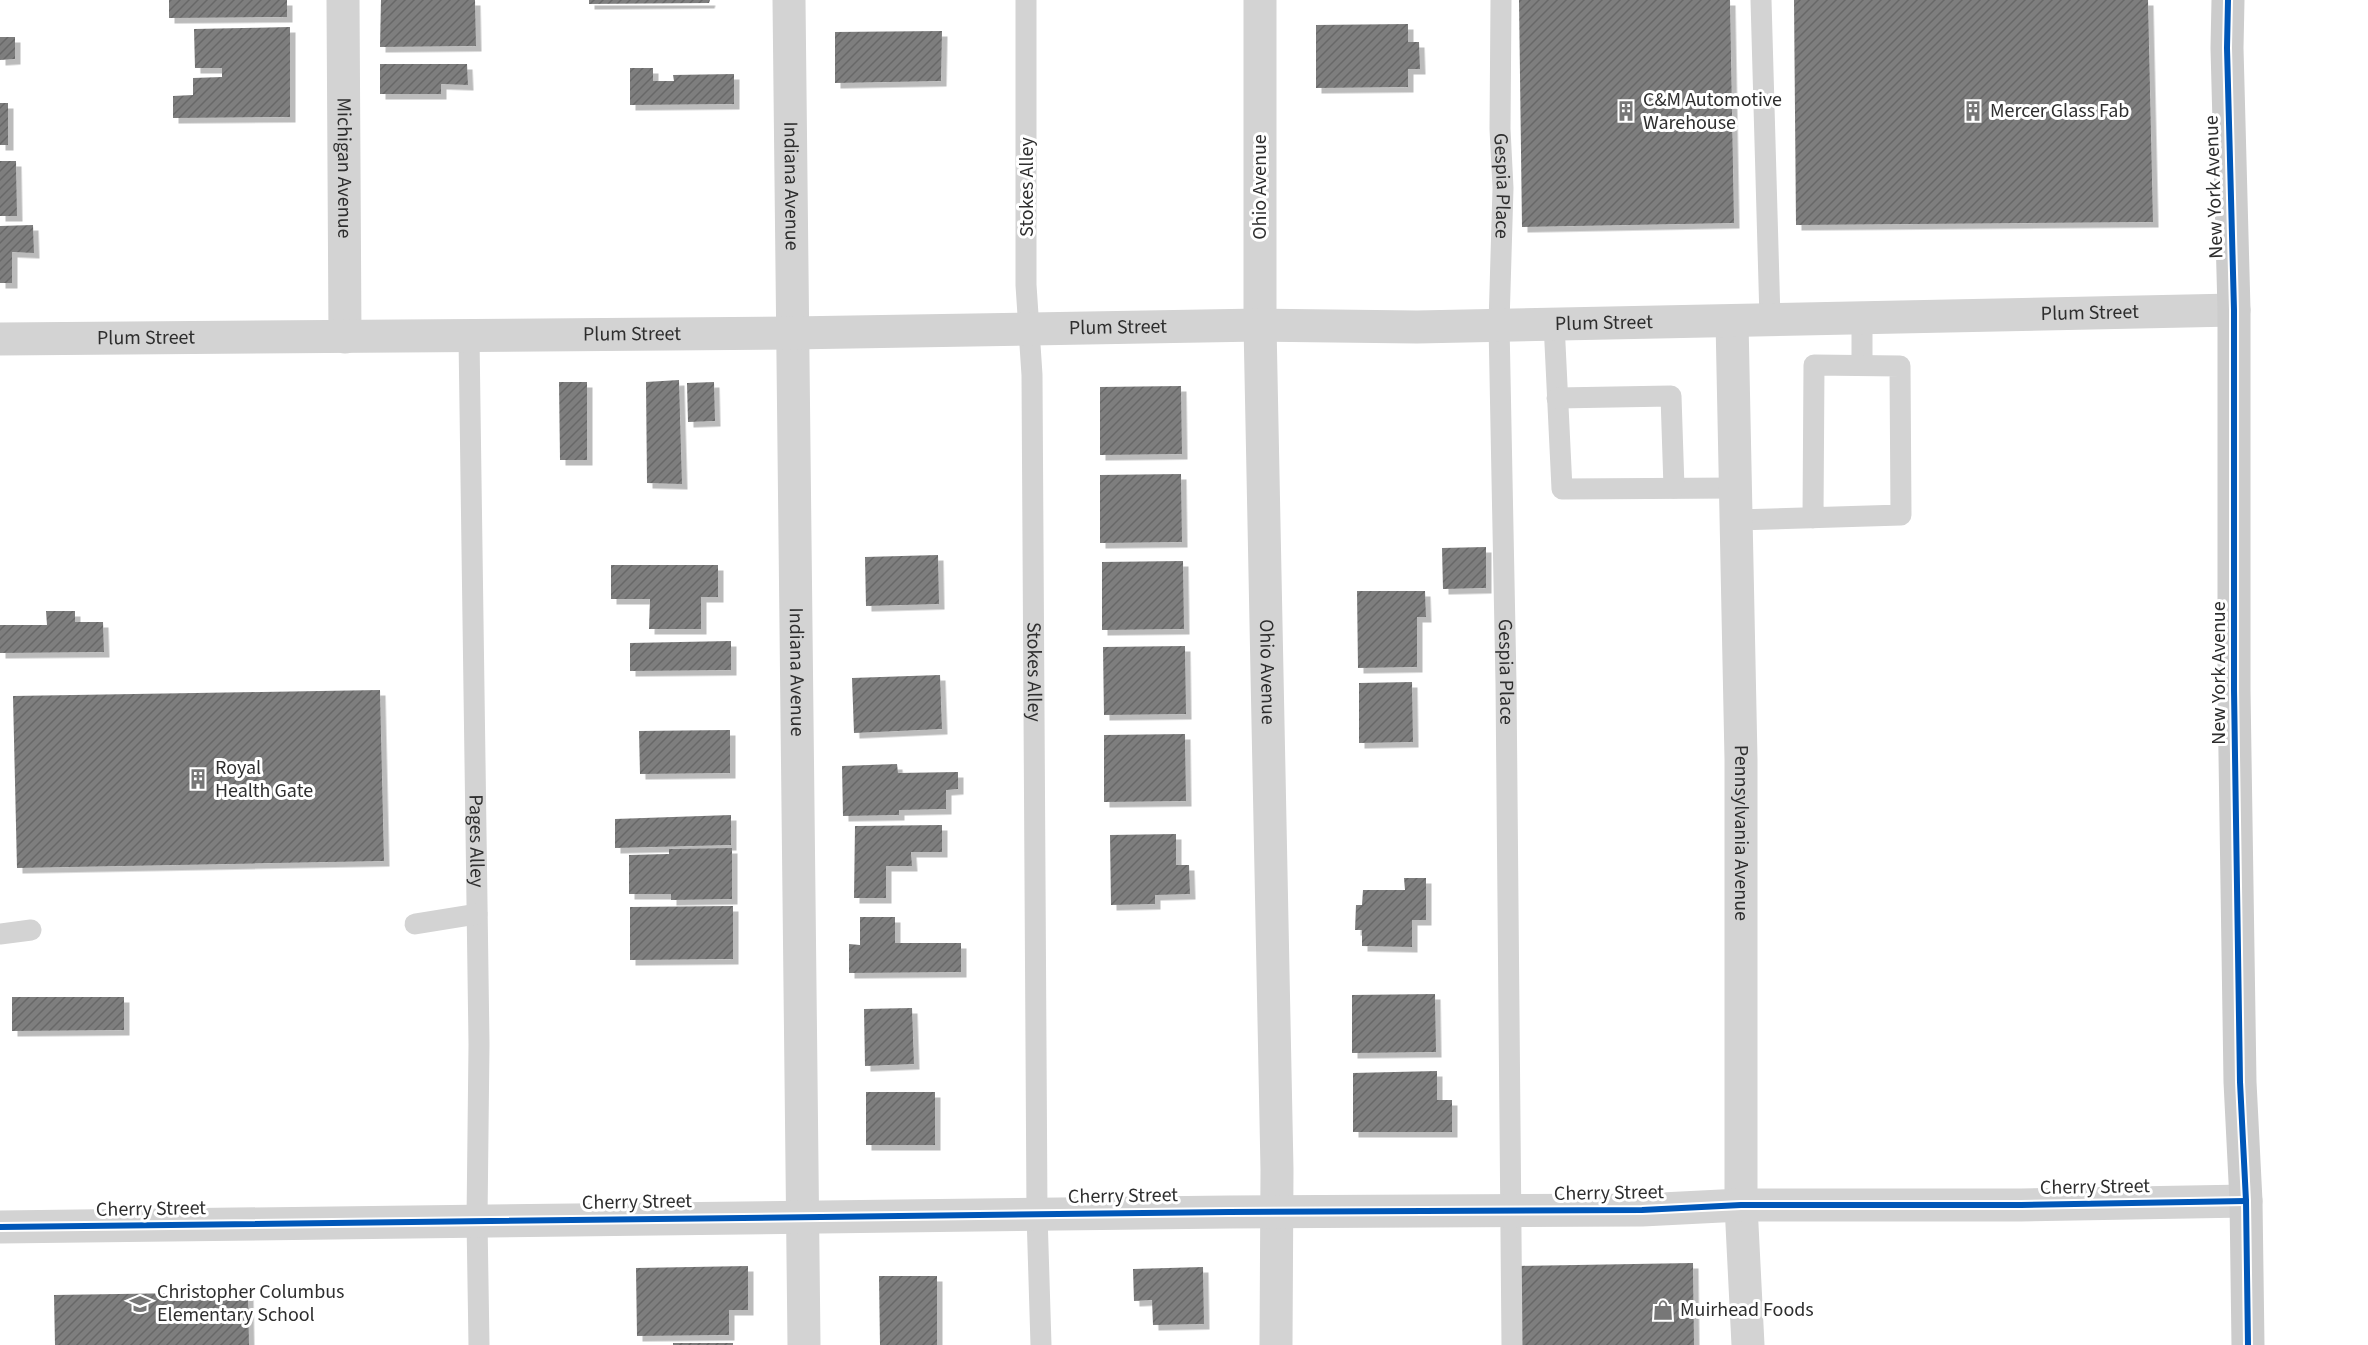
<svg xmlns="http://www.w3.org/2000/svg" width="2368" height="1345" font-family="'Source Sans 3',sans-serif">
<defs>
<pattern id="building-hatch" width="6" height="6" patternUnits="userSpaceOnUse" patternTransform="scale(1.5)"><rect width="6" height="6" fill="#7e7e7e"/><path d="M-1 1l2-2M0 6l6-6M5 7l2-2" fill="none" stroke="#686868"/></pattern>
<filter id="shadow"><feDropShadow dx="5.5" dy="5.5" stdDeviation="0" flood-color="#0004"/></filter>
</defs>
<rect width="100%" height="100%" fill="#fff"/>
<g fill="url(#building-hatch)" filter="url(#shadow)">
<polygon points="169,0 287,0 287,17 169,18"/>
<polygon points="381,0 475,0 476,46 380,47"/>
<polygon points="589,0 710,0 709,3 589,4"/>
<polygon points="1519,0 1730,0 1734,223 1522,227"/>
<polygon points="1794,0 2148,0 2153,222 1796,225"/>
<polygon points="1408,24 1408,42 1419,42 1420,69 1408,69 1408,87 1316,88 1316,25"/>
<polygon points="290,27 290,117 173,118 173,96 193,95 193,78 222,77 222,68 195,68 194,29"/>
<polygon points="942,31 941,81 835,83 835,32"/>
<polygon points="0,37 15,37 15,59 0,60"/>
<polygon points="380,64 467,64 468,85 441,84 441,94 380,94"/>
<polygon points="630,68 653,68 653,81 674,81 673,75 734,74 734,104 630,105"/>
<rect x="0" y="103" width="8" height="42"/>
<polygon points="0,161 16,161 17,216 0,216"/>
<polygon points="33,225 34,253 12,252 12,283 0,283 0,226"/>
<polygon points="679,380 682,484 647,483 646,382"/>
<polygon points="559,382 587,382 587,460 560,460"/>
<polygon points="714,382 715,421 688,422 687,383"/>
<polygon points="1181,386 1182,454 1100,455 1100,387"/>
<polygon points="1181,474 1182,542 1100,543 1100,475"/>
<polygon points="1486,547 1486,588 1443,589 1442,548"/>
<polygon points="938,555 939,604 866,606 865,557"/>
<polygon points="1183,561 1184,629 1102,630 1102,562"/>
<polygon points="611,565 718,565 718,597 701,597 701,629 649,629 650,599 611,599"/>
<polygon points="1357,591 1425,591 1426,617 1417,617 1417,667 1358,668"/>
<polygon points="46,611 75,611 75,622 103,622 104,652 0,653 0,625 47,625"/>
<polygon points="731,641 731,670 630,671 630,643"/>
<polygon points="1185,646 1186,714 1104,715 1103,647"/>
<polygon points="940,675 942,729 854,733 852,678"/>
<polygon points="1412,682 1413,742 1359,743 1359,683"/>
<polygon points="380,690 384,861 17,868 13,696"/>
<polygon points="730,730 730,773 640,774 639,731"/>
<polygon points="1185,734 1186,801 1104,802 1104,735"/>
<polygon points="897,764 898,773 958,772 958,789 946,790 946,809 899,810 899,815 843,816 842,766"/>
<polygon points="731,815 731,845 615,848 615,819"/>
<polygon points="942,825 942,852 911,852 912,866 886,866 886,898 854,898 855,826"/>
<polygon points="1176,834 1176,865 1189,865 1190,894 1155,895 1155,904 1111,905 1110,835"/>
<polygon points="732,848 732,899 671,900 671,894 629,894 629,855 669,854 669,849"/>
<polygon points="1404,878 1426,878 1426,920 1412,920 1412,947 1362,946 1362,930 1355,930 1356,905 1362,905 1363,890 1405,890"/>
<polygon points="733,906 733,959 630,960 630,907"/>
<polygon points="860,917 895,917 895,943 961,943 961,972 849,973 849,944 860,945"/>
<polygon points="1435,994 1436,1052 1352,1053 1352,995"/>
<polygon points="12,997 124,997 124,1030 12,1031"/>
<polygon points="912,1008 914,1064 865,1066 864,1009"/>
<polygon points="1437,1071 1437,1100 1452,1100 1452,1132 1353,1132 1353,1073"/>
<rect x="866" y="1092" width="69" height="53"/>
<polygon points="1693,1263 1694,1345 1519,1345 1518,1266"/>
<polygon points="748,1266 748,1310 729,1310 729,1335 637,1336 636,1268"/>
<polygon points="1203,1267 1204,1324 1153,1325 1152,1300 1134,1301 1133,1269"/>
<polygon points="879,1276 937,1276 937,1345 880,1345"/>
<polygon points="248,1292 249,1345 55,1345 54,1295"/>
<rect x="673" y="1343" width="60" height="2"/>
</g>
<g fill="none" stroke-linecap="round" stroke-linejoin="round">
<g stroke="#d3d3d3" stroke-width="21">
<path id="s1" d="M1026,0V285L1032,375L1037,1214L1041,1345"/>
<path id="s2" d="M1501,0L1500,129L1503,188L1499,324L1506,683L1512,1345"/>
<polyline points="1761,0 1770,319"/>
<polyline points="1554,323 1562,489 1736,488"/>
<path id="s3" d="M469,337L479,1044L477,1220L479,1345"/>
<polyline points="1862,365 1862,318"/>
<polyline points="1557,398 1671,396 1674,488"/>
<polyline points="1736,520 1901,515 1900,366 1814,365 1813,518"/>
<polyline points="415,924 477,914"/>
<polyline points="0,934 31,930"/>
</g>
<g stroke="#d3d3d3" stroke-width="33">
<path id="s4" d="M343,0L345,337"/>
<path id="s5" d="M789,0L804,1345"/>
<path id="s6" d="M1260,0V325L1277,1170L1276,1345"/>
<path id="s7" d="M1732,321L1741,759V1205L1748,1345"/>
<path id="s8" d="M0,339L791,333L1260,325L1417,327L2234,310"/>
<polyline points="0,1227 1229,1212 1642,1210 1741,1205 2021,1205 2246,1201"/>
</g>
<polyline stroke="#ccc" stroke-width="33" points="2228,0 2227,48 2234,310 2234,690 2240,1082 2246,1201 2248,1345"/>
<g stroke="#fff" stroke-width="10">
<g id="cycleway">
<polyline points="2228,0 2227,48 2234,310 2234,690 2240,1082 2246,1201 2248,1345"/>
<polyline points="0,1227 1229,1212 1642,1210 1741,1205 2021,1205 2246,1201"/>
</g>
</g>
<use href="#cycleway" stroke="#0057b8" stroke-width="6"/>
</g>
<defs>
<g id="building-bare" transform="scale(1.62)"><path d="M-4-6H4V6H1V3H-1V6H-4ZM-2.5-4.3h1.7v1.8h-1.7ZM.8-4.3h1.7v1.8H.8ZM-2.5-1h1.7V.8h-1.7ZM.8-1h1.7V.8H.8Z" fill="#777" stroke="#fff" stroke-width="2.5" paint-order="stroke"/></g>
<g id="school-bare" transform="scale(1.62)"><path d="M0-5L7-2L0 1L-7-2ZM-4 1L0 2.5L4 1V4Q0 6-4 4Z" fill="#777" stroke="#fff" stroke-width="2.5" paint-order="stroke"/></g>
<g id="shop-bare" transform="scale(1.62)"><path d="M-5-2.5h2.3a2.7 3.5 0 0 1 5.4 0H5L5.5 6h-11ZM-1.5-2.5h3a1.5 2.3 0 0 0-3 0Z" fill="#777" stroke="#fff" stroke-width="2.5" paint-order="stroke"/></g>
</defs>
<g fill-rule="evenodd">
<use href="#building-bare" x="1626" y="111"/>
<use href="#building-bare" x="1973" y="111"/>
<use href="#building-bare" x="198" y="779"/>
<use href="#school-bare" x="140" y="1304"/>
<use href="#shop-bare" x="1663" y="1310"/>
</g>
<g text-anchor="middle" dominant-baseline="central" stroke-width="6" stroke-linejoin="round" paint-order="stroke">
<g font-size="20" fill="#2e2e2e" stroke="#fff" text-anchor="start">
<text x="1643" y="100">C&amp;M Automotive<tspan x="1643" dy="23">Warehouse</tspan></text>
<text x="1990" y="111">Mercer Glass Fab</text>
<text x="215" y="768">Royal<tspan x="215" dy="23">Health Gate</tspan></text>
<text x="157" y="1292">Christopher Columbus<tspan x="157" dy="23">Elementary School</tspan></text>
<text x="1680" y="1310">Muirhead Foods</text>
</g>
<g font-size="20" fill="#2e2e2e" stroke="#fff">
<text stroke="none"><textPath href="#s4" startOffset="168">Michigan Avenue</textPath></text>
<text stroke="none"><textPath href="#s5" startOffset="186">Indiana Avenue</textPath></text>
<text transform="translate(1027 187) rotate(-90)">Stokes Alley</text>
<text transform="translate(1260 187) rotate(-90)">Ohio Avenue</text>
<text stroke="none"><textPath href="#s2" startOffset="186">Gespia Place</textPath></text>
<text transform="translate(2214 187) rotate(-92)">New York Avenue</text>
<text stroke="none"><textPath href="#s8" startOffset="2090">Plum Street</textPath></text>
<text stroke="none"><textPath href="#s8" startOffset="1604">Plum Street</textPath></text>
<text stroke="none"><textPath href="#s8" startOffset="1118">Plum Street</textPath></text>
<text stroke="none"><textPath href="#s8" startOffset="632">Plum Street</textPath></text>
<text stroke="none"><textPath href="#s8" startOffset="146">Plum Street</textPath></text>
<text stroke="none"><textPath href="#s1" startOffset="672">Stokes Alley</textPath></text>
<text stroke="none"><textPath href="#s2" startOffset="672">Gespia Place</textPath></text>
<text stroke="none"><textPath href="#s5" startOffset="672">Indiana Avenue</textPath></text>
<text stroke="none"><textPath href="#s6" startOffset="672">Ohio Avenue</textPath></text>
<text transform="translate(2219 673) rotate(-90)">New York Avenue</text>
<text stroke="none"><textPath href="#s7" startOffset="512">Pennsylvania Avenue</textPath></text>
<text stroke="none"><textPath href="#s3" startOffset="504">Pages Alley</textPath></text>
<text transform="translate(2095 1187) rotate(-1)">Cherry Street</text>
<text transform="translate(1609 1193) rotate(-1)">Cherry Street</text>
<text transform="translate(1123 1196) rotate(-1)">Cherry Street</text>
<text transform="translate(637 1202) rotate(-1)">Cherry Street</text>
<text transform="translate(151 1209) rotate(-1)">Cherry Street</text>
</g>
</g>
</svg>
